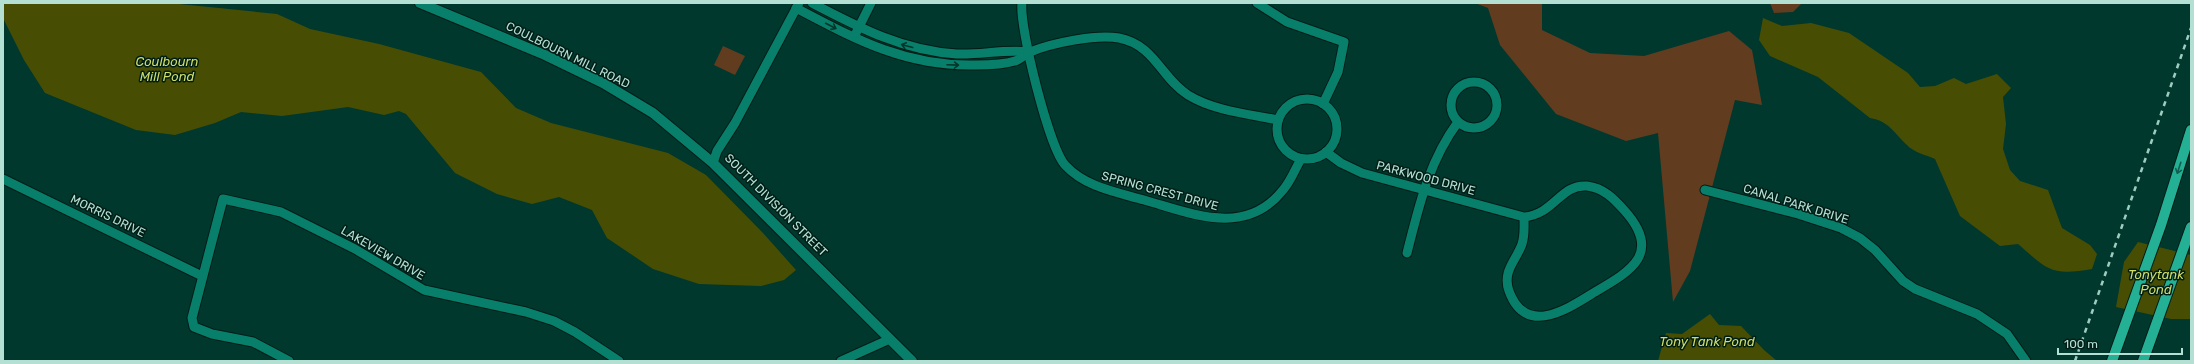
<svg xmlns="http://www.w3.org/2000/svg" width="2194" height="364" font-family="Rubik,sans-serif">
<rect width="100%" height="100%" fill="#00382e"/>
<g fill="#623c1f">
<polygon points="1475,3 1542,3 1542,30 1590,53 1644,56 1729,31 1752,50 1762,105 1735,100 1690,271 1673,302 1658,133 1626,141 1556,114 1500,45 1488,8"/>
<polygon points="1770,3 1802,3 1793,12 1774,13"/>
<polygon points="723,46 745,56 735,75 714,65"/>
</g>
<g fill="#474e03">
<polygon points="3,3 169,3 277,14 310,29 379,44 481,72 516,108 551,123 668,153 706,175 763,233 796,270 784,280 761,286 699,284 653,269 607,238 592,210 559,197 532,204 497,194 455,173 406,114 399,111 384,115 348,107 282,116 241,112 215,123 175,135 136,130 45,93 24,60 3,18"/>
<path d="M1763,18L1782,26L1811,23L1849,33L1908,73L1920,87L1935,86L1954,78L1966,84L1997,74L2011,88L2003,97L2006,124L2003,149L2010,170L2020,181L2048,190L2062,228L2090,245L2097,254L2092,269C2051,276 2048,270 2018,244L2000,246L1960,216L1935,159C1926,155 1913,152 1907,145C1894,133 1889,121 1870,118L1818,77L1770,56L1759,40Z"/>
<polygon points="2138,242 2191,255 2191,319 2171,319 2116,307 2124,262"/>
<polygon points="1710,314 1719,325 1741,326 1764,350 1777,361 1658,361 1666,333 1682,334"/>
</g>
<g fill="none" stroke-linecap="round" stroke-linejoin="round">
<g stroke="#001d16" stroke-width="11">
<g id="street">
<path d="M812,3C858,27 903,51 957,54C981,55 1005,49 1029,52"/>
<path d="M1022,3C1019,27 1049,147 1065,165C1085,187 1116,192 1144,200C1191,213 1245,238 1283,190C1291,181 1295,169 1301,159"/>
<polyline points="1257,3 1287,22 1344,42 1338,72 1323,104"/>
<path d="M796,8C855,39 906,67 976,65C988,65 1002,65 1015,61C1020,60 1025,54 1030,52C1052,43 1096,34 1119,38C1155,45 1161,78 1188,95C1214,111 1249,114 1278,120"/>
<polyline points="856,33 871,3"/>
<circle cx="1474" cy="105" r="23"/>
<circle cx="1307" cy="129" r="30"/>
<path d="M1326,152L1341,163L1362,173L1524,217C1555,214 1560,184 1587,186C1604,188 1614,199 1624,210C1663,253 1631,271 1595,292C1569,308 1526,338 1509,291C1502,271 1516,261 1522,244C1525,235 1524,226 1524,217"/>
<polyline points="713,163 717,151 735,123 799,3"/>
<polyline points="3,179 202,276"/>
<polyline points="1705,190 1798,214 1841,228 1860,238 1875,250 1903,281 1915,289 1977,314 2007,334 2026,361"/>
<path d="M1407,253C1419,206 1429,161 1458,122"/>
<polyline points="289,361 253,342 212,334 194,327 192,318 223,199 281,212 355,249 424,290 526,312 554,321 575,332 619,361"/>
<polyline points="841,361 890,339"/>
</g>
</g>
<g stroke="#001d16" stroke-width="12">
<polyline id="secondary" points="420,3 545,55 603,83 653,113 713,163 912,361"/>
</g>
<g stroke="#001d16" stroke-width="12">
<g id="primary">
<polyline points="2112,361 2161,225 2191,130"/>
<polyline points="2143,361 2191,227"/>
</g>
</g>
<use href="#street" stroke="#087f6a" stroke-width="9"/>
<use href="#secondary" stroke="#087f6a" stroke-width="10"/>
<use href="#primary" stroke="#24b095" stroke-width="10"/>
<polyline stroke="#9fccc0" stroke-width="2.5" stroke-dasharray="5 5" stroke-linecap="butt" points="2075,361 2191,28"/>
</g>
<defs><path id="oneway-shaft" d="M-6 0H5M1.5-3L5.5 0L1.5 3" fill="none" stroke-width="1.6" stroke-linecap="round" stroke-linejoin="round"/></defs>
<g stroke="#02362b">
<use href="#oneway-shaft" transform="translate(831 26) rotate(27)"/>
<use href="#oneway-shaft" transform="translate(907 46) rotate(-165)"/>
<use href="#oneway-shaft" transform="translate(953 65) rotate(2)"/>
</g>
<use stroke="#105f4f" href="#oneway-shaft" transform="translate(2179 168) rotate(108)"/>
<g text-anchor="middle" dominant-baseline="central" stroke-width="3" stroke-linejoin="round" paint-order="stroke">
<g font-size="12" fill="#b4e0d4" stroke="#001d16">
<text transform="translate(568 55) rotate(26)">COULBOURN MILL ROAD</text>
<text transform="translate(1426 178) rotate(15)">PARKWOOD DRIVE</text>
<text transform="translate(1160 191) rotate(15)">SPRING CREST DRIVE</text>
<text transform="translate(1796 204) rotate(17)">CANAL PARK DRIVE</text>
<text transform="translate(776 205) rotate(45)">SOUTH DIVISION STREET</text>
<text transform="translate(108 216) rotate(26)">MORRIS DRIVE</text>
<text transform="translate(383 253) rotate(30)">LAKEVIEW DRIVE</text>
</g>
<g font-size="13" font-style="italic" fill="#cfde69" stroke="#001d16">
<text x="167" y="61">Coulbourn<tspan x="167" dy="15">Mill Pond</tspan></text>
<text x="2156" y="274">Tonytank<tspan x="2156" dy="15">Pond</tspan></text>
<text x="1707" y="341">Tony Tank Pond</text>
</g>
</g>
<rect width="2194" height="364" fill="none" stroke="#b4e0d4" stroke-width="8"/>
<path d="M2058 348v6h124v-6" fill="none" stroke="#b4e0d4" stroke-width="2"/>
<text x="2064" y="348" font-size="12" fill="#b4e0d4" stroke="#001d16" stroke-width="3" paint-order="stroke">100 m</text>
</svg>
